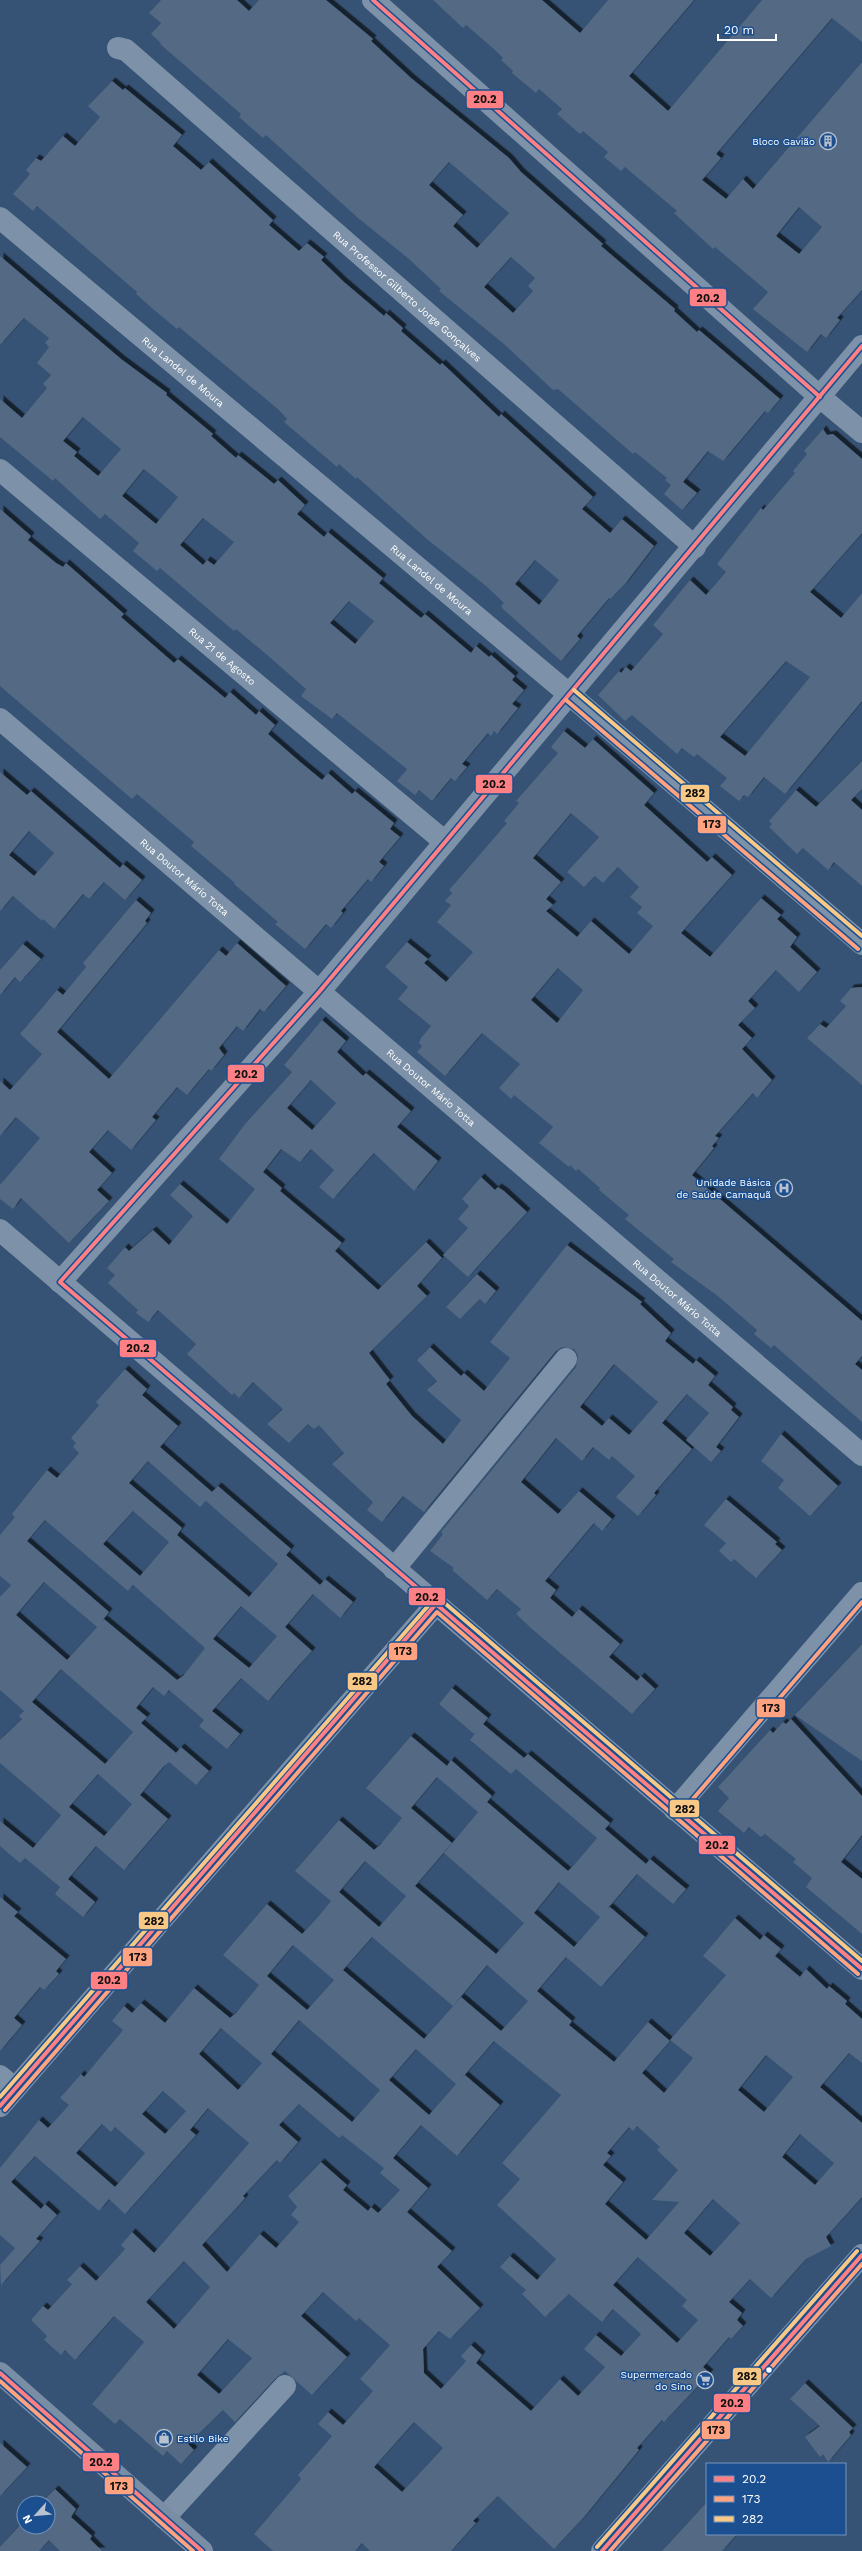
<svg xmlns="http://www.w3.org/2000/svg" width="862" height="2551" font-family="'Work Sans',sans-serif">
<defs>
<filter id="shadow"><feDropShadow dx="3.5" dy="-3.5" stdDeviation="0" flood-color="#0009"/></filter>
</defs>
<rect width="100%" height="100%" fill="#365274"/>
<g fill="#526984" fill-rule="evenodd" filter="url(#shadow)">
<path d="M161,0H237L249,11L259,0H326L373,39L371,41L411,78L509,158L521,172L603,244L601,246L675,309L674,311L697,332L699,330L780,399L768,413L765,411L723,461L708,451L683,482L697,493L682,510L664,494L671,485L665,480L667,478L635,452L633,454L558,389L553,390L504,344L439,291L441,289L409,259L358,218L266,135L263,138L239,117L241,114L160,44L161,43L151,34L161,23L149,13ZM449,162L509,213L477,248L453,226L463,215L429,185ZM511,257L535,278L528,286L533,291L513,313L484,287Z"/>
<path d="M433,0H542L580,33L608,0H694L629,76L668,111L762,0H862V42L832,18L716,154L721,158L702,180L726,199L743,179L753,189L862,62V290L837,318L840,320L826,338L821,334L807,352L753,309L768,292L715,247L713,249L674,213L677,211L625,167L621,171L604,157L608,152L583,131L580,134L557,114L562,109L539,89L536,93L512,73L513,71L501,60L503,58L495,50L466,25L463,28ZM799,207L822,227L799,254L776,236Z"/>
<path d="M112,81L123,90L125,88L182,135L173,146L201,170L209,162L273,220L269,225L299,251L307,243L324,257L321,260L344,282L384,316L386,313L403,328L401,331L440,365L442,363L499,417L501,414L593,497L582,509L610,533L622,519L654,546L625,584L610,599L609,598L577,636L580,639L561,661L503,609L501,606L504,603L486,586L428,540L357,477L356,479L339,464L337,467L284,422L287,419L279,410L179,327L177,329L153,309L136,294L137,292L37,206L33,211L13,194L30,174L26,170L36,158L41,161L63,136L75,146L100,117L88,106ZM535,560L559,580L539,605L515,584Z"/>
<path d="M0,256L121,359L167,393L166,395L213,434L211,436L236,458L238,455L274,484L278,480L305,505L297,514L324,537L328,532L383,578L379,583L421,618L425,614L471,653L476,646L489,657L491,655L515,676L512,680L524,690L512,704L518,708L497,734L494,731L491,736L488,733L462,764L467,767L455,781L451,778L432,801L419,790L415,795L397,781L407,769L337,713L332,719L301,696L306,689L266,654L236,629L234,631L160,568L157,571L133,551L139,543L105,514L100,519L55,478L53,481L0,437V399L22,418L47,388L43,384L51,375L37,363L49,347L45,343L49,338L24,318L0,345ZM83,417L121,449L98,476L74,456L77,452L63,441ZM144,469L178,497L156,524L122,496ZM203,518L234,542L214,565L207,560L203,565L180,545ZM349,601L374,621L355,644L330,623Z"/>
<path d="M823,429L827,435L833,434L862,459V533L810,592L841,618L862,593V701L785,794L764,777L748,797L744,795L739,801L720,786L727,778L697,754L694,757L682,748L677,754L632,715L625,721L598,695L619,671L621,673L626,667L631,671L663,634L653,625L690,580L706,595L726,572L717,564L761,508L763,510L795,473L793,471L807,454L804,451ZM786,661L810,677L745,756L720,737Z"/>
<polygon points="0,509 31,536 28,540 56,563 63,567 66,563 124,614 121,617 174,663 178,659 225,698 230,692 256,715 259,711 275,725 268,734 299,761 322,780 328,773 352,794 355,791 394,823 390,829 400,837 379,862 384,866 371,882 368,879 341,911 343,913 331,928 326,924 305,949 275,924 278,922 234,884 235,883 191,846 194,842 137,794 132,799 0,686"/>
<path d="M564,731L585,748L593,739L654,793L644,805L707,862L712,857L732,875L681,933L710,957L761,898L781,915L777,919L797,937L790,947L817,972L799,992L776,970L748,1001L755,1008L738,1025L752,1038L742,1049L772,1080L757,1098L753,1093L715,1136L719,1138L712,1146L714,1148L692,1175L862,1321V1356L855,1364L862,1370V1422L774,1345L771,1348L754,1334L757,1330L719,1297L671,1262L674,1259L625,1219L629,1215L599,1190L600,1188L578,1169L576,1171L570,1165L569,1167L539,1143L553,1127L514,1095L511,1099L499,1088L520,1064L482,1033L445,1076L417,1052L422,1046L419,1043L421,1038L431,1026L398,999L408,987L385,967L407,942L428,959L424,963L446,982L473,952L437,922L451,905L445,901L452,893L449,890L507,823L504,821L519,803L516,801L558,753L551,747ZM571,813L599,837L567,872L584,887L595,876L603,883L618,867L639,887L630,897L642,907L637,913L653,926L629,954L591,921L577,937L546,911L553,905L546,899L561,882L533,858ZM558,968L583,990L557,1023L531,1000Z"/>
<polygon points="862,761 862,789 851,800 862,810 862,886 834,862 828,870 803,848 797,854 769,827 772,824 769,821 796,790 816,807"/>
<path d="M0,772L27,795L31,791L120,868L123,864L142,880L125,900L104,882L89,899L83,894L54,929L43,919L42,921L13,896L0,911ZM29,831L54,853L34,876L9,855Z"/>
<polygon points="136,900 151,913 145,921 147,923 57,1032 109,1079 219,950 226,956 237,943 286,986 264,1012 260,1009 243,1031 237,1026 219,1048 224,1055 211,1071 209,1069 187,1095 177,1087 152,1117 156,1120 131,1150 108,1130 89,1152 112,1173 97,1190 109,1201 69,1243 21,1198 13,1209 0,1199 0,1185 40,1138 16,1117 0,1136 0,1081 10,1090 42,1054 20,1034 57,990 63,995 86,967 83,963"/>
<polygon points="23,944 41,959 20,982 15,977 0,995 0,970"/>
<polygon points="862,987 862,1085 807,1038 820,1024 826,1028 846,1006 840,1001 851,988"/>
<path d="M322,1020L346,1041L337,1052L363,1076L366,1073L411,1111L397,1127L438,1161L414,1191L374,1153L333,1199L319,1187L334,1170L311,1149L300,1162L281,1149L263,1172L282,1188L280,1191L342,1243L335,1251L378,1290L426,1242L442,1258L417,1286L427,1296L369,1353L390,1380L386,1384L412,1416L443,1444L461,1420L427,1390L437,1381L417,1360L430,1347L461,1376L464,1373L484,1391L510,1358L490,1342L567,1245L642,1302L640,1304L671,1333L665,1341L693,1364L696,1360L715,1376L708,1385L733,1407L731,1410L739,1417L716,1447L721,1451L711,1462L686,1440L709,1413L687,1394L662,1423L692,1449L654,1493L656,1495L638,1516L616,1497L635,1476L612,1456L609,1460L593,1447L582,1461L556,1438L521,1482L558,1514L579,1491L612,1519L602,1531L594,1523L545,1581L556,1590L550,1598L572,1617L579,1609L620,1644L609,1657L637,1681L641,1676L655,1689L632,1714L532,1629L516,1614L521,1609L497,1589L487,1600L452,1570L454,1568L430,1551L443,1534L441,1532L576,1367L578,1355L574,1349L562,1347L556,1351L424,1512L403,1496L382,1522L367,1510L373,1502L332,1464L344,1453L319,1425L314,1429L308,1424L289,1443L267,1424L283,1409L253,1382L239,1398L234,1393L232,1395L187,1354L196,1344L158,1310L148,1322L136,1313L138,1310L108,1283L115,1275L107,1268L125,1247L129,1251L153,1230L169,1245L193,1216L170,1195L180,1184L227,1224L255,1189L219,1159L245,1124L292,1072L284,1065ZM311,1080L336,1103L312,1130L287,1108ZM614,1364L658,1402L629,1435L609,1418L602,1426L580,1407Z"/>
<polygon points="481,1177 495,1190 498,1187 504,1191 527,1212 468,1277 443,1255 468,1228 458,1219 469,1206 462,1199"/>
<polygon points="477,1274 496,1291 485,1304 480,1299 460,1319 446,1307"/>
<path d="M125,1369L147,1389L142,1395L178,1426L160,1447L212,1492L218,1486L291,1549L286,1555L320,1585L325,1579L353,1602L340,1618L313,1594L285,1627L312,1651L299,1665L268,1701L241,1678L212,1711L240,1734L227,1749L199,1726L204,1720L169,1690L164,1696L153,1687L136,1708L147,1717L141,1723L176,1753L181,1747L209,1771L196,1785L169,1762L163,1767L140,1795L168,1819L124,1870L96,1846L68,1879L95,1902L83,1917L55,1894L60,1887L25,1858L20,1863L0,1846V1821L33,1848L61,1815L0,1763V1740L22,1719L19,1716L24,1711L0,1690V1597L11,1585L0,1576V1535L15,1517L12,1514L47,1470L57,1478L79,1453L73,1447L76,1443L71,1438L99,1405L96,1402ZM148,1461L200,1507L206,1501L278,1564L249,1597L177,1535L182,1528L129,1483ZM133,1511L169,1542L140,1576L103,1544ZM45,1520L128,1591L133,1585L205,1648L183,1676L177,1680L104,1619L102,1621L109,1612L27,1541ZM44,1582L97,1627L67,1660L16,1615ZM241,1606L277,1636L249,1668L213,1639ZM61,1669L133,1732L105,1764L32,1702ZM98,1774L132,1804L99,1842L104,1836L69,1807Z"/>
<polygon points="781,1434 838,1486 810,1516 778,1488 784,1480 761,1461"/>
<polygon points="726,1499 777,1542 775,1544 782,1550 756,1578 734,1559 731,1562 719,1551 726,1543 704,1525"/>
<polygon points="862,1644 862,1761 795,1715"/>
<path d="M452,1688L488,1718L483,1724L524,1758L528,1754L610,1823L605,1829L646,1864L650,1859L686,1889L673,1904L637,1874L608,1908L610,1907L645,1937L601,1987L566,1957L537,1991L572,2021L569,2025L614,2062L648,2022L670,2041L642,2073L664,2093L693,2058L670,2040L726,1975L703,1956L735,1918L760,1940L764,1935L781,1949L775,1956L800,1977L806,1969L827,1989L829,1986L847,2001L845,2004L862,2019V2063L849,2053L820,2087L862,2123V2197L826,2237L831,2246L806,2259L771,2298L750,2279L729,2302L742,2313L737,2320L743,2326L731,2339L729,2337L703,2367L710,2373L664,2422L662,2420L637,2448L639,2450L584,2517L554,2549L498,2496L473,2521L476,2523L451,2551H370L362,2543L355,2551H273L254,2534L301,2479L298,2475L332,2436L318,2424L328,2412L343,2425L373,2391L360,2379L390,2345L359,2318L356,2321L323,2292L301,2316L347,2357L312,2395L285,2371L276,2378L235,2422L223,2410L188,2444L194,2450L181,2464L167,2451L163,2456L120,2419L115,2424L92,2404L144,2342L114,2316L75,2360L65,2350L61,2355L44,2340L47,2336L31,2320L43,2306L48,2310L72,2284L67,2280L80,2266L96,2281L125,2249L121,2245L132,2232L154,2253L249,2143L208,2108L190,2130L196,2135L125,2214L109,2199L99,2211L35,2156L11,2182L41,2209L45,2204L57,2215L36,2239L40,2241L1,2285L0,2265L15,2248L0,2235V2168L39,2120L48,2128L69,2105L60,2098L81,2074L84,2077L123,2030L112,2021L124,2006L132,2013L141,2003L165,2023L194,1988L230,2018L236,2013L259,1985L223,1955L267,1904L302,1934L317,1918L331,1901L295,1871L339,1820L374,1850L380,1845L402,1818L366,1788L411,1736L447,1766L451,1760L492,1796L487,1802L568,1871L573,1866L597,1838L516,1769L511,1774L470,1740L477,1731L474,1734L439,1704ZM437,1777L478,1812L444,1853L524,1923L496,1954L415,1886L452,1843L411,1808ZM365,1861L406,1896L379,1927L339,1892ZM559,1882L600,1917L574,1947L534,1913ZM372,1937L453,2006L487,1965L528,2001L501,2031L461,1997L424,2039L343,1970ZM293,1945L334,1980L307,2010L267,1976ZM299,2020L380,2090L352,2122L271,2054ZM221,2028L262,2063L238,2090L199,2054ZM494,2041L561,2095L502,2163L520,2179L497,2205L556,2259L537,2280L510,2256L500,2267L526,2290L522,2294L545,2317L569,2294L602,2322L613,2309L641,2334L621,2356L596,2335L584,2349L605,2367L578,2396L560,2379L531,2411L476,2363L482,2355L471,2345L461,2356L466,2361L441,2389L424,2373L423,2349L439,2331L450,2339L480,2308L437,2267L452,2251L407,2212L428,2188L393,2158L421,2125L457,2156L500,2105L465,2075L462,2078ZM416,2049L456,2084L429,2115L389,2080ZM766,2055L793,2077L764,2112L738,2090ZM163,2091L186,2111L165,2134L142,2114ZM299,2104L339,2138L342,2135L384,2168L380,2173L400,2190L378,2213L371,2207L368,2211L343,2190L347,2185L321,2162L288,2196L297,2207L291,2215L299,2222L276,2248L260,2234L227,2272L202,2245L239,2205L245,2198L243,2196L277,2160L280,2163L298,2142L279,2125ZM102,2124L111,2132L115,2127L145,2153L115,2187L76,2153ZM637,2126L660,2147L657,2150L678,2170L652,2200L679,2202L646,2240L605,2204L623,2182L603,2165L611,2156L607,2153L629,2127L633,2131ZM800,2134L834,2163L815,2185L782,2157ZM713,2199L740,2223L710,2256L684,2233ZM638,2257L687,2300L682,2306L698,2320L677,2343L613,2285ZM184,2261L210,2287L174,2329L146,2302ZM228,2339L252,2358L219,2394L197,2375ZM414,2422L443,2448L402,2492L374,2467Z"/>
<polygon points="791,1719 862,1796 862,1835 841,1862 862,1879 862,1934 806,1887 812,1878 793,1862 796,1859 765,1834 761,1837 749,1827 744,1833 718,1811 729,1798 718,1787 770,1730 773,1733 783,1722 786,1724"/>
<polygon points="0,1897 18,1912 14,1916 66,1959 56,1971 59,1974 44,1990 40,1987 14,2018 22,2025 0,2051"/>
<polygon points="805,2383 853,2428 849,2432 851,2435 828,2462 823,2454 820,2457 805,2437 820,2426 790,2399"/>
<polygon points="0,2443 27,2467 0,2496"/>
<polygon points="55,2489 76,2509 71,2517 92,2536 90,2539 102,2551 60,2551 49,2540 39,2551 0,2551 0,2547 24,2521 24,2527 48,2527 48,2503 41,2503"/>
<polygon points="707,2502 707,2534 737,2534 722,2551 662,2551"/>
</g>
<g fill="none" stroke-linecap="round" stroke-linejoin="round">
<g stroke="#7d92a8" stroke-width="22">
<path id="s1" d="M118,48L126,50L695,547"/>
<path id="s2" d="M0,218L570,695L862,944"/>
<polyline points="820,397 862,432"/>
<path id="s3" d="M0,470L445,842"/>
<polyline points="394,1569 566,1359"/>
<polyline points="675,1810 862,1593"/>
<polyline points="0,2076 15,2089"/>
<polyline points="164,2518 285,2386"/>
</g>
<g stroke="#7d92a8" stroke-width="22">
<polyline points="373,0 820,397"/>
<path id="s4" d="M0,719L862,1455"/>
<polyline points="0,1230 862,1969"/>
<polyline points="60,1282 319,992 862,346"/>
<polyline points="0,2106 436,1604"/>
<polyline points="602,2551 862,2255"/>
</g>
<polyline stroke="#798da4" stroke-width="22" points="0,2373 202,2551"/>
<g stroke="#1b4f8f" stroke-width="7">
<g id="bus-1">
<polyline points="373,0 820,397"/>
<polyline points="862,346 319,992 60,1282 862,1969"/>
<polyline points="0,2106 436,1604"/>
<polyline points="0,2373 202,2551"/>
<polyline points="602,2551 862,2255"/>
</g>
</g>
<g stroke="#1b4f8f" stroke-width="7">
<g id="bus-2">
<polyline points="566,700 858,949"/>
<polyline points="680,1814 862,1602"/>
<polyline points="5,2110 437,1612 858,1974"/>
<polyline points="0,2381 193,2551"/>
<polyline points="610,2551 862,2264"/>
</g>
</g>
<g stroke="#1b4f8f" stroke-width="7">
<g id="bus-3">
<polyline points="574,690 862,936"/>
<polyline points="0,2097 435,1598 440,1599 862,1961"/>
<polyline points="597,2547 857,2251"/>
</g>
</g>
<use href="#bus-1" stroke="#ff8084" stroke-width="4"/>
<use href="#bus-2" stroke="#ffa280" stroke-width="4"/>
<use href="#bus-3" stroke="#f8c886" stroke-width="4"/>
</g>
<defs>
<g id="building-ring" transform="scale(0.9)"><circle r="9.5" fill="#1b4f8f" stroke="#b9c2ce" stroke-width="1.5"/><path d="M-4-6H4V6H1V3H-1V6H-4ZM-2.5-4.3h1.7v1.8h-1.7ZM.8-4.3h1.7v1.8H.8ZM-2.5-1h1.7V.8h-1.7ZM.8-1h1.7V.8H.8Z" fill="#b9c2ce"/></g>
<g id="hospital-ring" transform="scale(0.9)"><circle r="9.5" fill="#1b4f8f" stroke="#b9c2ce" stroke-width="1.5"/><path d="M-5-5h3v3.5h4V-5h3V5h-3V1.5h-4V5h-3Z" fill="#b9c2ce"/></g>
<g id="supermarket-ring" transform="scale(0.9)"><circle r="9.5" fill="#1b4f8f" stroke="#b9c2ce" stroke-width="1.5"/><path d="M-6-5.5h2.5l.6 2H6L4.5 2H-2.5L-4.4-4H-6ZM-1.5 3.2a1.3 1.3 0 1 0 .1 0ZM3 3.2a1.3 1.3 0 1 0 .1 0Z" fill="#b9c2ce"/></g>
<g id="shop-ring" transform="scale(0.9)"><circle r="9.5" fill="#1b4f8f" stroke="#b9c2ce" stroke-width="1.5"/><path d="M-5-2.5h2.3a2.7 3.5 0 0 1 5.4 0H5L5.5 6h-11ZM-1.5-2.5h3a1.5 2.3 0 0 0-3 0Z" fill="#b9c2ce"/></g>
</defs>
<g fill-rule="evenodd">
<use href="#building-ring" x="828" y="141"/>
<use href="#hospital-ring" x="784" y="1188"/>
<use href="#supermarket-ring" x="705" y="2380"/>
<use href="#shop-ring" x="164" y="2438"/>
</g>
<circle fill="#fff" stroke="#1b4f8f" stroke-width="1.5" cx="769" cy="2370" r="3.5"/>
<g text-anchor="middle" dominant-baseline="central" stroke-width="3" stroke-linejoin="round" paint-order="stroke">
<g font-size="10" fill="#fff" stroke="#1b4f8f" text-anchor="end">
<text x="815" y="141">Bloco Gavião</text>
<text x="771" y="1182">Unidade Básica<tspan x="771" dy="12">de Saúde Camaquã</tspan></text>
<text x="692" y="2374">Supermercado<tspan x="692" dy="12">do Sino</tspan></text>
<text x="177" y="2438" text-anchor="start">Estilo Bike</text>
</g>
<g font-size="10" fill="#fff" stroke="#1b4f8f">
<text stroke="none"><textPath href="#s1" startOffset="382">Rua Professor Gilberto Jorge Gonçalves</textPath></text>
<text stroke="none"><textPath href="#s2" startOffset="239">Rua Landel de Moura</textPath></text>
<text stroke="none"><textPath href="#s2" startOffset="563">Rua Landel de Moura</textPath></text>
<text stroke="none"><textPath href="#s3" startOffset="290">Rua 21 de Agosto</textPath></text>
<text stroke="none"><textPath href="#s4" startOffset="243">Rua Doutor Mário Totta</textPath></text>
<text stroke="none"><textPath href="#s4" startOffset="567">Rua Doutor Mário Totta</textPath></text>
<text stroke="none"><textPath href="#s4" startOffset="891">Rua Doutor Mário Totta</textPath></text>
</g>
</g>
<g stroke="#1b4f8f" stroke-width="1.5">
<rect x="466" y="90" width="38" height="19" rx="4" fill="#ff8084"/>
<rect x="689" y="288" width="38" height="19" rx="4" fill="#ff8084"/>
<rect x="475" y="774" width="38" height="20" rx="4" fill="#ff8084"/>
<rect x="680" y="784" width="30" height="19" rx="4" fill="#f8c886"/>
<rect x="697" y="815" width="30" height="19" rx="4" fill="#ffa280"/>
<rect x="227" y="1064" width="38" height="19" rx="4" fill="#ff8084"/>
<rect x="119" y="1339" width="38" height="19" rx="4" fill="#ff8084"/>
<rect x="408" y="1587" width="38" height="19" rx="4" fill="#ff8084"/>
<rect x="388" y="1642" width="30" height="19" rx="4" fill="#ffa280"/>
<rect x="347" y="1672" width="31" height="19" rx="4" fill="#f8c886"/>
<rect x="756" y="1698" width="30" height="20" rx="4" fill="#ffa280"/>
<rect x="669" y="1799" width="31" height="19" rx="4" fill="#f8c886"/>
<rect x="698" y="1835" width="38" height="20" rx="4" fill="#ff8084"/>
<rect x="138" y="1911" width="31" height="19" rx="4" fill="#f8c886"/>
<rect x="122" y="1947" width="31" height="20" rx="4" fill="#ffa280"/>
<rect x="90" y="1971" width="38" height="19" rx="4" fill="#ff8084"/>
<rect x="732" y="2367" width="30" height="19" rx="4" fill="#f8c886"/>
<rect x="713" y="2393" width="38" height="20" rx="4" fill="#ff8084"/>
<rect x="701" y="2420" width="30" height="20" rx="4" fill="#ffa280"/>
<rect x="82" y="2452" width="38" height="20" rx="4" fill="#ff8084"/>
<rect x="104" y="2476" width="30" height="19" rx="4" fill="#ffa280"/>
</g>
<g font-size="11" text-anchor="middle" font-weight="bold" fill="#111">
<text x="485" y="103">20.2</text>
<text x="708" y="302">20.2</text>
<text x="494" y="788">20.2</text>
<text x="695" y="797">282</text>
<text x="712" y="828">173</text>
<text x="246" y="1078">20.2</text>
<text x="138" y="1352">20.2</text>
<text x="427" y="1601">20.2</text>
<text x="403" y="1655">173</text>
<text x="362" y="1685">282</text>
<text x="771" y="1712">173</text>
<text x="685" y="1813">282</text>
<text x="717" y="1849">20.2</text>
<text x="154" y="1925">282</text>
<text x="138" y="1961">173</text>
<text x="109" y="1984">20.2</text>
<text x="747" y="2380">282</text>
<text x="732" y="2407">20.2</text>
<text x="716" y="2434">173</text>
<text x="101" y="2466">20.2</text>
<text x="119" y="2490">173</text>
</g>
<rect x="706" y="2463" width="140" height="72" fill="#1b4f8f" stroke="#7695bc"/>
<rect x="714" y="2476" width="20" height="6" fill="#ff8084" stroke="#7695bc"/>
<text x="742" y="2483" font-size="12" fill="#ffffff">20.2</text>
<rect x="714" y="2496" width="20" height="6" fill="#ffa280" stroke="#7695bc"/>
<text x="742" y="2503" font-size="12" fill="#ffffff">173</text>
<rect x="714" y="2516" width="20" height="6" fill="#f8c886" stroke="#7695bc"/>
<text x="742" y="2523" font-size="12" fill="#ffffff">282</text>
<g transform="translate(36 2515) rotate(243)"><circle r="19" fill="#1b4f8f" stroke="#7695bc"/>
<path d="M0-3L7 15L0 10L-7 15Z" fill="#b9c2ce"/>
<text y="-6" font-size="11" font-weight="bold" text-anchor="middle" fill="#ffffff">N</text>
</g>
<path d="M718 34v6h58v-6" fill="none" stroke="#ffffff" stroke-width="2"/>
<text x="724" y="34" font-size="12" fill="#ffffff" stroke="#1b4f8f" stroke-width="3" paint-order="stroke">20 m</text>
</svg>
